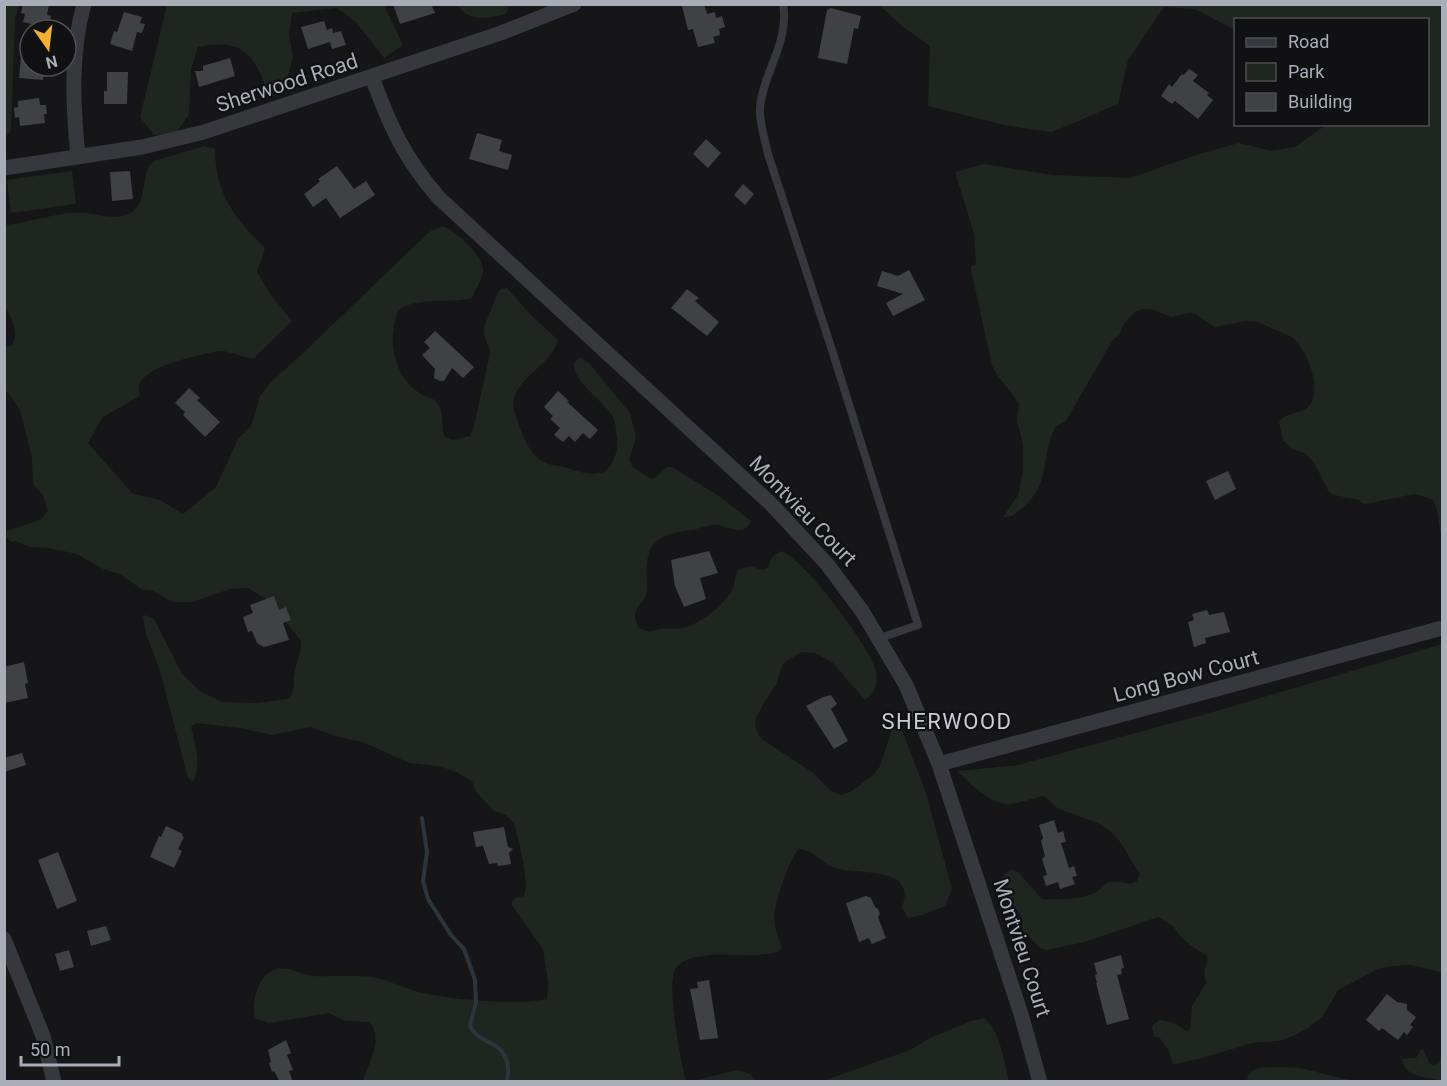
<svg xmlns="http://www.w3.org/2000/svg" width="1447" height="1086" font-family="Roboto,sans-serif">
<rect width="100%" height="100%" fill="#161618"/>
<g fill="#1e261f">
<polygon points="5,4 19,5 15,18 11,131 5,137"/>
<path d="M167,5H384L403,45L384,58L356,22L337,8L292,13L289,35L293,57L287,79L266,88C253,50 238,39 198,47L191,69L189,115L176,133L154,135L140,117Z"/>
<path d="M458,5H509L506,14C490,18 468,23 458,5Z"/>
<path d="M879,5H1442V535C1437,524 1440,509 1432,499L1414,494L1366,504L1361,503L1360,500L1334,495L1329,492L1313,461L1304,453L1292,449L1283,440L1279,423L1281,419C1289,413 1300,414 1308,407C1324,391 1307,349 1292,337L1258,322L1245,321L1215,327L1195,314L1189,313L1171,317L1155,310L1142,309L1136,311L1123,325L1120,334L1113,340L1094,372L1066,421L1056,426L1053,432C1040,463 1051,485 1020,510C1014,515 1010,518 1003,517L1018,495L1023,471V445L1017,420L1019,403L997,375L992,365L971,270V267L976,264L974,234L955,172L984,164L1053,175L1130,178L1199,154L1239,143L1271,151L1295,147L1326,125L1428,124V20H1236L1235,30L1195,9L1164,7L1128,60L1118,104L1052,132L1009,126L928,106L930,46L902,26Z"/>
<path d="M204,146L215,149C215,193 235,219 265,248L257,272L271,295L292,321L254,358C241,358 230,350 217,351C199,356 128,367 140,396L103,417L88,443L133,494L160,500L183,514L216,487L238,439L251,426L260,396L270,383L302,354L429,232L443,226C456,231 485,257 483,272C482,279 476,288 473,295L472,298C450,303 424,298 403,307C396,311 395,320 394,327C389,351 399,383 423,395C428,398 435,398 438,404C444,412 441,426 444,436L453,440L470,436L473,430L490,354C490,344 482,337 484,327L498,292L501,289L507,288L531,315L558,340C550,366 521,374 514,399C511,407 516,415 518,422C523,437 530,456 546,463C552,466 558,465 564,467C581,472 587,476 605,472C614,463 619,450 617,438C616,432 616,424 614,419C605,401 572,383 574,362L580,357L589,363L630,413L636,437L629,460L632,466L649,478L654,479L667,467H672L719,496L751,521C743,539 727,524 714,525C707,525 699,529 691,530C675,532 655,535 649,553C645,565 647,578 647,590C646,606 627,607 639,628L650,632C664,626 668,630 682,628C698,626 727,603 733,588C735,582 735,576 738,570L750,566L763,570L768,568L772,557L781,551C802,556 869,646 875,668C879,680 876,694 865,700L832,662L815,653L802,652L786,661L782,666L776,685L765,701L756,718L755,725L759,736L763,740L812,772L830,790L840,795L852,791L873,775L880,766L896,717H897L926,793L952,889L945,906L923,915L908,918L902,907C918,866 859,875 836,868C822,865 814,849 799,849C789,858 773,907 774,920C775,930 779,939 782,948L778,952C755,958 732,953 709,955C698,957 683,958 676,968C665,983 681,1062 686,1081H363C368,1063 385,1038 369,1022L345,1021L329,1013L268,1023L255,1018C251,1003 258,975 274,970C288,965 300,975 313,976C335,977 355,974 377,978C389,981 400,986 411,990C440,999 519,1006 547,999L548,982L543,949L511,904L515,898L524,896L526,885L523,860L514,823L506,815L494,811L476,792L472,781L456,772L439,766L409,763L363,742L339,737L310,727L272,735L240,728L197,723L191,727C195,744 202,766 193,782L188,778L160,671L146,634L143,617L145,615L154,619L182,674L200,691L222,702L256,703L288,699C297,691 292,681 295,671C297,659 301,654 301,641L269,601L248,588L230,589L192,602H173L153,591L141,589L120,574L103,569L77,554L48,548L30,547L16,541L11,542L5,536V532L10,530L40,520L48,511L43,495L33,484L32,458L21,413L15,402L5,389V347L11,346C21,334 11,318 5,307C2,299 5,238 5,225C31,223 57,211 83,213C99,214 120,222 133,211C149,199 139,173 154,161Z"/>
<polygon points="72,171 76,204 11,213 7,180"/>
<path d="M1442,644V972L1410,965L1391,966L1378,969L1338,990L1323,1016L1308,1028L1291,1037L1279,1041L1252,1043L1199,1059L1175,1064L1172,1063L1169,1051L1159,1037H1154L1152,1026L1159,1020L1171,1022L1187,1031L1190,1029L1192,1006L1206,983L1204,971L1208,959L1206,955L1190,945L1180,936L1173,926L1158,917L1085,942L1047,950L1041,949L1023,931L1020,914L1001,890L1000,879L1010,870H1014L1019,873L1042,899C1054,900 1084,899 1095,893C1101,890 1102,884 1110,882C1118,880 1125,884 1133,883L1137,881L1140,874C1131,862 1126,849 1117,838C1102,819 1077,818 1058,808C1052,805 1050,799 1043,796C1032,798 1017,805 1005,804C990,802 967,782 958,771L1018,765L1220,710Z"/>
<path d="M984,1018C999,1028 1005,1064 1009,1081H823L910,1050L932,1037L971,1021Z"/>
<path d="M1423,1049L1430,1064L1434,1065L1438,1063L1442,1056V1081C1428,1077 1404,1078 1402,1059L1416,1058L1421,1050Z"/>
<path d="M1281,1067L1300,1068L1354,1081H1247C1249,1064 1268,1068 1281,1067Z"/>
<polygon points="738,1070 750,1074 754,1078 755,1081 693,1081"/>
</g>
<g fill="none" stroke-linecap="round" stroke-linejoin="round">
<path stroke="#2c353c" stroke-width="4" d="M422,818L427,852L423,881L428,899L451,935L464,949L475,980L476,1002L470,1026C479,1045 501,1039 507,1062C509,1070 509,1075 506,1082"/>
</g>
<g fill="#404145">
<polygon points="23,4 49,4 47,15 51,16 48,28 23,22 25,14 21,13"/>
<polygon points="393,4 431,4 435,13 400,24"/>
<polygon points="690,4 704,4 707,14 715,12 716,18 722,16 725,27 719,29 720,35 713,37 715,43 698,47 693,29 688,30 682,6"/>
<polygon points="831,8 861,16 858,29 854,28 847,64 818,58 827,10"/>
<polygon points="124,12 142,17 140,23 145,24 142,33 137,32 132,51 110,44 114,31 117,32"/>
<polygon points="324,21 327,30 332,28 333,33 341,31 346,45 332,49 330,42 308,49 301,27"/>
<polygon points="22,44 30,44 30,66 44,67 43,80 19,78"/>
<polygon points="230,58 235,76 199,87 195,71 203,71 203,66 206,65"/>
<polygon points="1189,69 1198,75 1193,81 1209,93 1207,95 1213,100 1198,119 1175,101 1172,104 1161,96 1169,84 1172,87 1182,74 1184,75"/>
<polygon points="107,72 128,72 127,104 104,104 104,91 107,91"/>
<polygon points="39,98 40,105 46,105 47,114 44,114 45,123 20,126 19,117 15,118 14,108 18,107 18,101"/>
<polygon points="477,133 502,140 499,151 512,155 508,170 469,159"/>
<polygon points="706,139 721,153 708,168 693,154"/>
<polygon points="337,166 354,189 366,181 375,195 340,218 326,198 313,207 304,194 317,184 320,181 318,179"/>
<polygon points="130,171 133,199 112,201 110,172"/>
<polygon points="743,184 754,194 745,205 734,195"/>
<polygon points="909,270 925,300 893,316 886,303 903,294 877,286 882,271 898,276"/>
<polygon points="687,289 699,298 695,301 719,322 707,336 671,308"/>
<polygon points="435,331 474,367 463,378 452,368 444,381 440,381 434,378 435,369 422,355 430,348 424,342"/>
<polygon points="189,388 200,398 197,400 220,422 205,437 183,415 185,412 175,403"/>
<polygon points="558,391 569,401 567,402 598,430 590,439 583,433 575,442 569,436 563,442 554,435 560,428 550,419 553,416 544,407"/>
<polygon points="1228,471 1236,489 1215,500 1206,481"/>
<polygon points="709,551 718,573 700,578 706,599 684,607 675,586 671,560"/>
<polygon points="274,596 279,610 286,607 291,620 283,623 289,640 264,647 257,643 252,631 248,632 243,617 253,613 250,605"/>
<polygon points="1207,610 1209,615 1224,612 1230,632 1205,638 1206,643 1194,647 1188,622 1194,620 1192,614"/>
<polygon points="24,662 28,683 25,684 28,698 4,703 4,667"/>
<polygon points="831,695 837,704 831,709 848,741 834,749 806,706 823,697"/>
<polygon points="22,753 26,765 4,772 4,758"/>
<polygon points="1054,820 1058,833 1063,831 1066,842 1061,843 1069,868 1074,866 1077,876 1072,877 1075,884 1060,889 1058,882 1046,886 1043,876 1047,875 1042,859 1045,856 1041,841 1043,838 1039,825"/>
<polygon points="166,826 183,834 182,836 184,837 178,849 182,851 174,868 150,857 159,836 161,837"/>
<polygon points="504,827 508,847 513,849 509,853 511,864 498,866 497,863 489,864 483,846 476,847 473,832"/>
<polygon points="58,852 77,901 57,909 38,860"/>
<polygon points="866,896 871,898 875,907 878,909 880,914 878,917 886,938 872,944 869,938 859,942 846,903"/>
<polygon points="106,926 111,940 91,946 87,931"/>
<polygon points="69,950 74,967 60,971 55,954"/>
<polygon points="1121,955 1124,968 1121,969 1122,974 1117,975 1129,1019 1107,1025 1096,983 1097,983 1095,975 1097,974 1094,963"/>
<polygon points="709,980 718,1038 700,1040 690,989 698,988 697,982"/>
<polygon points="1387,994 1397,1002 1407,1004 1407,1010 1416,1017 1410,1025 1413,1027 1407,1035 1404,1032 1398,1040 1382,1028 1379,1031 1366,1020"/>
<polygon points="286,1040 291,1053 287,1055 293,1070 289,1071 293,1082 280,1082 274,1071 272,1072 269,1063 271,1062 268,1050"/>
</g>
<g fill="none" stroke-linecap="round" stroke-linejoin="round">
<path stroke="#37383d" stroke-width="8" d="M783,4C790,42 763,72 760,108C759,124 765,139 768,154L832,350L918,625L880,638"/>
<g stroke="#37383d" stroke-width="15">
<path d="M372,77C390,126 404,158 439,198L770,503L827,564L862,611L906,685L939,764L1021,1014L1040,1082"/>
<path d="M78,157C73,106 70,54 84,4"/>
<polyline points="4,168 142,147 204,132 501,33 574,4"/>
<polyline points="939,764 1442,628"/>
<polyline points="4,939 43,1036 54,1082"/>
</g>
</g>
<g text-anchor="middle" dominant-baseline="central" stroke-width="4.5" stroke-linejoin="round" paint-order="stroke">
<g font-size="21" fill="#a8adb8" stroke="#111113">
<text transform="translate(287 83) rotate(-18)">Sherwood Road</text>
<text transform="translate(803 511) rotate(46)">Montvieu Court</text>
<text transform="translate(1186 676) rotate(-15)">Long Bow Court</text>
<text transform="translate(1022 948) rotate(72)">Montvieu Court</text>
</g>
<g font-size="22" letter-spacing="1.5" fill="#c9ccd4" stroke="#111113">
<text x="947" y="721">SHERWOOD</text>
</g>
</g>
<rect width="1447" height="1086" fill="none" stroke="#a8adb8" stroke-width="12"/>
<rect x="1234" y="18" width="195" height="108" fill="#111113" stroke="#4d4f55" stroke-width="1.5"/>
<rect x="1246" y="38" width="30" height="9" fill="#37383d" stroke="#4d4f55" stroke-width="1.5"/>
<text x="1288" y="48" font-size="18" fill="#a8adb8">Road</text>
<rect x="1246" y="63" width="30" height="18" fill="#1e261f" stroke="#4d4f55" stroke-width="1.5"/>
<text x="1288" y="78" font-size="18" fill="#a8adb8">Park</text>
<rect x="1246" y="93" width="30" height="18" fill="#404145" stroke="#4d4f55" stroke-width="1.5"/>
<text x="1288" y="108" font-size="18" fill="#a8adb8">Building</text>
<g transform="translate(48 48) rotate(166)"><circle r="28" fill="#111113" stroke="#4d4f55" stroke-width="1.5"/>
<path d="M0-4.5L10 22L0 15L-10 22Z" fill="#f2b134"/>
<text y="-9" font-size="16" font-weight="bold" text-anchor="middle" fill="#a8adb8">N</text>
</g>
<path d="M21 1056v9h98v-9" fill="none" stroke="#a8adb8" stroke-width="3"/>
<text x="30" y="1056" font-size="18" fill="#a8adb8" stroke="#111113" stroke-width="4.5" paint-order="stroke">50 m</text>
</svg>
